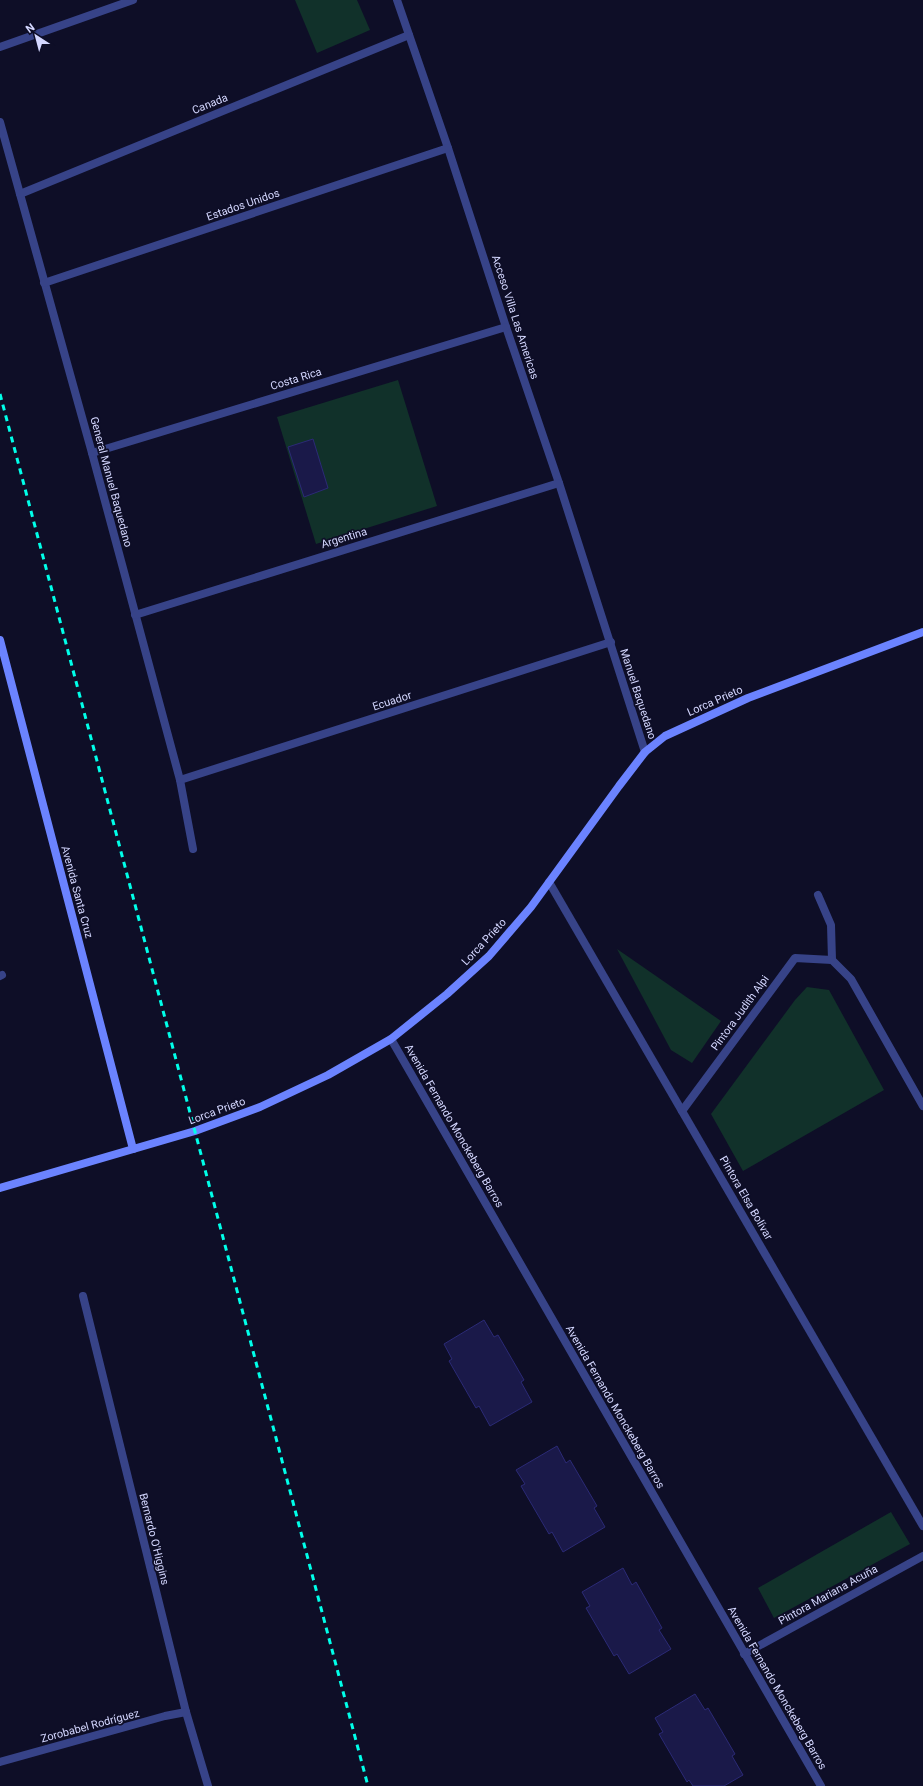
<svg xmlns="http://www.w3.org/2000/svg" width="923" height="1786" font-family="Roboto,sans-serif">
<rect width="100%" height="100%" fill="#0e0e27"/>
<g fill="#11312a">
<polygon points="295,0 357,0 370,30 317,53"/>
<polygon points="398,380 437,506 316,544 277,417"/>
<polygon points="617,949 721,1021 692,1063 671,1050"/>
<polygon points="807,987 829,990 884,1090 743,1171 711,1114 795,1000"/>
<polygon points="891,1512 910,1544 774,1618 758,1588"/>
</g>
<g fill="#1a1949" stroke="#2b2a76">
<polygon points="313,439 328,488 304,497 288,447"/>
<polygon points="484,1320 494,1337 498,1335 524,1380 521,1382 532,1402 490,1426 479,1406 476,1408 449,1361 452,1359 444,1344"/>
<polygon points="557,1446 566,1463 570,1460 597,1506 594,1508 605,1527 563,1552 552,1532 549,1534 521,1486 525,1484 516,1470"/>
<polygon points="623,1568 632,1585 636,1582 662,1628 659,1630 671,1649 629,1674 617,1654 614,1656 586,1608 590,1606 582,1592"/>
<polygon points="695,1694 705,1710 708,1708 735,1754 732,1756 743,1775 724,1786 693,1786 689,1780 687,1782 659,1734 663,1732 655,1718"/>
</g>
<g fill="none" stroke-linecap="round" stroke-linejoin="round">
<g stroke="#374388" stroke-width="8">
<polyline points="397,0 448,148 506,327 559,483 645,752"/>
<polyline points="0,47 133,0"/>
<polyline points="0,122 92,453 180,780 193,849"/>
<polyline points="20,194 409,35"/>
<polyline points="44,283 448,148"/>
<polyline points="92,453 506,327"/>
<polyline points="135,615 559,483"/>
<polyline points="180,780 611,642"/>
<polyline points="549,882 923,1526"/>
<polyline points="818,895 831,925 832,960"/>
<polyline points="0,976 2,975"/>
<polyline points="391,1039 821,1786"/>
<polyline points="682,1111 795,958 832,960 851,979 923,1106"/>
<polyline points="83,1296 186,1712 208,1786"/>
<polyline points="744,1654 923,1556"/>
<polyline points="0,1762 165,1716 186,1712"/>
</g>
<g stroke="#6b83ff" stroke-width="8">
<polyline points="0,640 133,1149"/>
<polyline points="0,1188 195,1131 260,1107 328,1075 391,1039 447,994 489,956 531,907 619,786 645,752 665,736 748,698 923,632"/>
</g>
<polyline stroke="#00ffe9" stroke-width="3" stroke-dasharray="6 5" stroke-linecap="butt" points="0,394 368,1786"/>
</g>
<g text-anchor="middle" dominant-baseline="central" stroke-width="3.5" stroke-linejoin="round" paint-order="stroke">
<g font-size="11" fill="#d4d7ff" stroke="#0e0e27">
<text transform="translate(210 104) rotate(-22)">Canada</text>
<text transform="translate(243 205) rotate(-19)">Estados Unidos</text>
<text transform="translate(515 317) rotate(72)">Acceso Villa Las Americas</text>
<text transform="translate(296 379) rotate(-17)">Costa Rica</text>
<text transform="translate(111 482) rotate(75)">General Manuel Baquedano</text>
<text transform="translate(344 538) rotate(-17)">Argentina</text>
<text transform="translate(638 694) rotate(72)">Manuel Baquedano</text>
<text transform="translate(392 701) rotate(-18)">Ecuador</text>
<text transform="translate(715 701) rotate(-24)">Lorca Prieto</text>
<text transform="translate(77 892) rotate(75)">Avenida Santa Cruz</text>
<text transform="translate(484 942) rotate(-47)">Lorca Prieto</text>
<text transform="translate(740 1013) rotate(-54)">Pintora Judith Alpi</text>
<text transform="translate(217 1111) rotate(-20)">Lorca Prieto</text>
<text transform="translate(454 1126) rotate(60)">Avenida Fernando Monckeberg Barros</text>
<text transform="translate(746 1198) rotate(60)">Pintora Elsa Bolívar</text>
<text transform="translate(615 1407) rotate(60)">Avenida Fernando Monckeberg Barros</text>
<text transform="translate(154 1539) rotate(76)">Bernardo O'Higgins</text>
<text transform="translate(828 1595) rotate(-29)">Pintora Mariana Acuña</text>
<text transform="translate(777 1688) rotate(60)">Avenida Fernando Monckeberg Barros</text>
<text transform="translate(90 1726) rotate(-15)">Zorobabel Rodríguez</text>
</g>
</g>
<g transform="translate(36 36) rotate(324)" stroke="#0e0e27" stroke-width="3" paint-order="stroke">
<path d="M0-3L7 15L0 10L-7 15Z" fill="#d4d7ff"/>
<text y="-6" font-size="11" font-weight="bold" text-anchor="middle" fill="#d4d7ff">N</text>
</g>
</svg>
